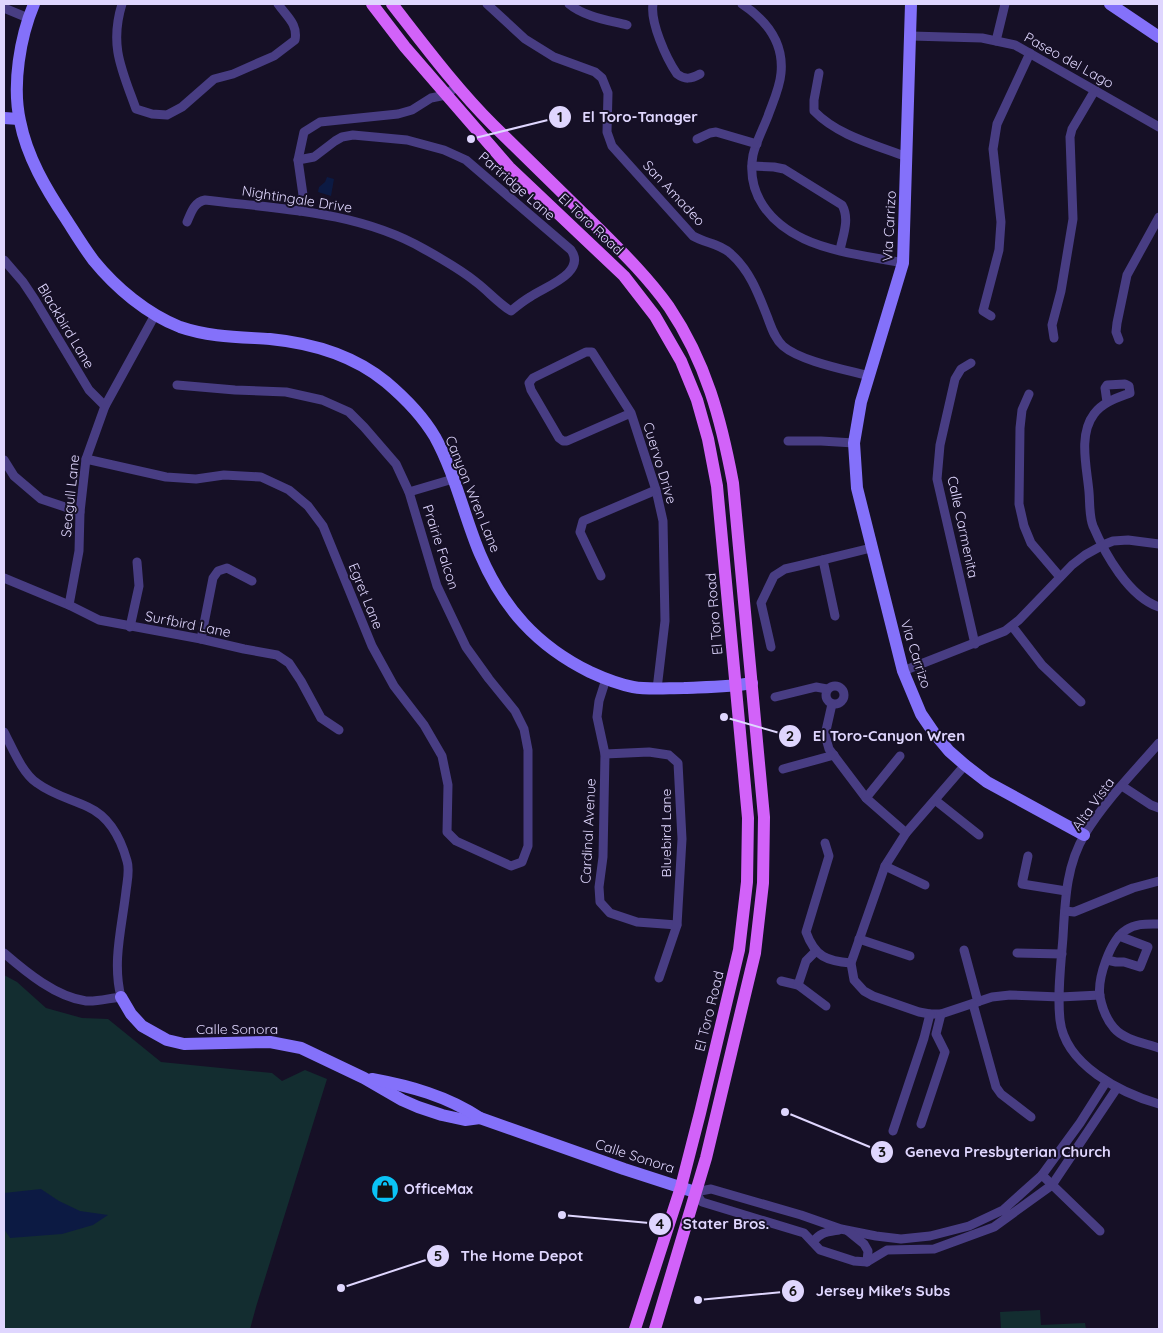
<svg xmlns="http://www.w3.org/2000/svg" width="1163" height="1333" font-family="Quicksand,sans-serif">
<rect width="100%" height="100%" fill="#161026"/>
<g fill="#132d30">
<polygon points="4,975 17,982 46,1008 82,1018 108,1019 161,1062 272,1073 282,1081 305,1070 327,1079 256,1307 250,1329 4,1329"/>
<polygon points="1040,1310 1041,1325 1085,1323 1086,1329 1001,1329 1000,1312"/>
</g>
<g fill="#0c1a43">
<polygon points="327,177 334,179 331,196 318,192 319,187 325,182"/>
<polygon points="41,1189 59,1201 80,1211 108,1215 93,1225 62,1234 10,1238 4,1229 4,1193"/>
</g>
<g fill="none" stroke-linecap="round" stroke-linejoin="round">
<g stroke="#483d83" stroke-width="9">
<path d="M122,4C109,46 122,70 136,109L152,114L167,115L182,107L214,79L233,74L274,56L295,40C298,24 287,17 278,4"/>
<path d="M487,4L525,39L554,57L595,72L602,78L608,93L607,132L612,146L693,236C705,243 721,244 731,254C750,271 758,293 767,316C771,326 774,338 783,346C800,361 847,370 869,376"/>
<path d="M569,4C585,17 607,20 627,25"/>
<path d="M653,4C650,22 666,58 677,74C685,80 691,79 700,74"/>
<path d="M742,4C766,20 784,42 781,73C780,87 773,102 768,116C763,129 756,142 753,155C746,194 770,223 804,239C831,252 873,257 903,263"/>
<polyline points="4,8 28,18"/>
<polyline points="911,36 982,38 1015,45 1159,127"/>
<polyline points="996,41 1005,4"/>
<path d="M819,73L814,100V111C838,136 876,145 907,157"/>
<polyline points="697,139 710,133 716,132 757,144"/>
<path d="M752,166L774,167L784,169L842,205C850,219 843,235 840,250"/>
<polyline points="300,211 303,195 298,160 304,132 320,122 398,114 412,110 431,98 446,95 458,85"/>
<path d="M187,222C191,213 194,202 205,200C279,209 358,211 424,249C442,259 460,269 476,282C488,291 498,303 511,311C517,306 523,301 530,297C544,287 587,273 571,250L466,160L444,150L407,140L353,135L342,137L335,141L314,157L298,160"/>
<polyline points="4,260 23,282 35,300 89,390 105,406"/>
<polyline points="991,316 983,311 999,250 1001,222 993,149 997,124 1030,53"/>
<polyline points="1054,338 1052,325 1061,291 1073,219 1070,137 1072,129 1095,90"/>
<polyline points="1119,340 1116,332 1117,323 1127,275 1159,217"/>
<polyline points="971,363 961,369 955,379 940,445 937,479 975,644"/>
<polyline points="1029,394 1022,410 1020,428 1019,504 1024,526 1031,543 1060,577"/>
<path d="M1107,402L1105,388L1107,385L1125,384L1129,386L1130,393C1117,398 1103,402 1094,414C1078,435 1087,468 1089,492C1090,503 1089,516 1093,526C1105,554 1129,597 1159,607"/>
<polyline points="631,413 567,441 563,441 559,438 531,390 529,383 533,378 586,352 592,352 631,413 656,490 663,521 665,621 657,689"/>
<polyline points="788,441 821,441 854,443"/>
<polyline points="86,459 166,477 196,479 224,475 261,477 289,490 308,506 323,526 372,646 394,686 424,725 442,756 448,785 447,832 456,841 511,866 522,862 528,846 528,750 524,729 515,711 489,679 466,647 437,586 409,492 396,464 364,427 349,412 322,400 286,392 235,390 177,385"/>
<polyline points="4,460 14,476 41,499 80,512"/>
<polyline points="409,492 453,479"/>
<polyline points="823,560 835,616"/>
<polyline points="601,576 580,532 583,521 656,490"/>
<polyline points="4,578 69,605 99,620 201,639 244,649 277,655 289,663 301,681 321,718 339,730"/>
<polyline points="69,605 79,551 80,512 86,459 105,406 155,315"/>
<polyline points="1012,626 1042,665 1081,702"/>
<polyline points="130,627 139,586 137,562"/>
<polyline points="201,639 213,578 218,571 227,568 252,581"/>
<polyline points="771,647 761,603 774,576 785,569 798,566 871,548"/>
<polyline points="903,671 1005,631 1019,620 1072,565 1085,555 1103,545 1113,541 1128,540 1159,544"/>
<polyline points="606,679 599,701 597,717 605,754 603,857 599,887 600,902 610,913 637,922 677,925"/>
<circle cx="835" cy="695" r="9"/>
<polyline points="775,697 816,687 827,689"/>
<polyline points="832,704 825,735 829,749 866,798 906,833"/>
<path d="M4,732C12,747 22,773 37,783C53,795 71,799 88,807C110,817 121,839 127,861C130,870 127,882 126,891C122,927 112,962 121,997C110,998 97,1002 86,1001C56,997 26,972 4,953"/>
<path d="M1159,743C1134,772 1105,801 1085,834C1066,865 1065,902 1063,937C1061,964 1057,993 1060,1020C1065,1065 1121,1093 1159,1104"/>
<polyline points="605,754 649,752 669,755 678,763 682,839 677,925 659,978"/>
<polyline points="965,765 906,833 885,866 851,963 854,980 864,991 873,996 919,1012 930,1014 941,1014 992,997 1010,995 1060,997 1100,995"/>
<polyline points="783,769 834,755"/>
<polyline points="1122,786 1151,805 1159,808"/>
<polyline points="866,798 900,756"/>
<polyline points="935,800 979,835"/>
<path d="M825,843L829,856L806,932C815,957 827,961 851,963"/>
<polyline points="1028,856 1022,884 1066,891"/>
<polyline points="885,866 925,885"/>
<polyline points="1065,911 1074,912 1133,888 1159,881"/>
<path d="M1159,924C1148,924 1136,923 1126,930C1110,940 1097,979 1100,997C1102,1007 1107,1020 1114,1028C1124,1040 1145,1043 1159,1048"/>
<polyline points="859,939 910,956"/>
<polyline points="964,950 978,1002"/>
<polyline points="1017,953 1062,954"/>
<polyline points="1107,960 1116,962 1124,962 1140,967 1148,947 1119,936"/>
<polyline points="781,981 798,985 826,1006"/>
<polyline points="798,985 806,961 816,951"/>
<polyline points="973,1004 996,1087 1001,1094 1031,1117"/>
<polyline points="1106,1082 1080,1123 1042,1175 1003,1210 969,1226 930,1236 901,1239 876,1236 841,1229 801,1215 711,1189 695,1192 702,1202 804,1233 820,1250 854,1261 867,1262 887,1250 934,1249 994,1227 1052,1185 1117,1088"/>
<polyline points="921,1124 945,1052 936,1034 941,1014"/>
<polyline points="893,1131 924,1038 930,1014"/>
<polyline points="1042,1175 1100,1231"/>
<polyline points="848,1231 864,1244 868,1251 867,1262"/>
<path d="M813,1242C820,1232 827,1232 839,1230"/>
</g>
<g stroke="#8471fa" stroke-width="12">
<path d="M34,4C20,37 12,85 20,121C27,157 46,189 66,219C75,233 84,248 94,261C116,288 147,314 180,327C209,337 239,337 270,339C311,343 353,355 386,382C405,398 422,415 435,437C455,473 464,516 480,554C503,608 537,646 590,672C603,678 618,684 633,687C649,690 667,688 684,688C707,687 730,687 752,683"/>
<polyline points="911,4 903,263 861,402 854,443 857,488 903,671 921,714 934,733 949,751 965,765 987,782 1084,835"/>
<polyline points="1110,4 1159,37"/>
<polyline points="4,118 19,119"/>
<polyline points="121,997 131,1014 142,1026 167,1040 184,1044 270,1042 301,1048 364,1078 402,1100 418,1107 442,1115 465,1120 480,1118"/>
<path d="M372,1079C410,1086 447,1096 480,1118L624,1169L695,1192"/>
</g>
<g stroke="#d262f9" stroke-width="12">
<polyline points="372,4 405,47 509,167 624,276 655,316 681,361 697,400 708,439 717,486 748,818 747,882 739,950 700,1113 681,1187 635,1329"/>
<path d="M392,4C424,45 456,88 493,125C527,158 560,191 593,223C620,250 647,276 669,307C706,362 721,419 733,483L764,817L763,883L755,953L738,1024L706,1158L655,1329"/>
</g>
</g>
<defs>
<g id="shop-disc" transform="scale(1.4375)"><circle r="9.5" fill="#0ac3f6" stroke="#161026"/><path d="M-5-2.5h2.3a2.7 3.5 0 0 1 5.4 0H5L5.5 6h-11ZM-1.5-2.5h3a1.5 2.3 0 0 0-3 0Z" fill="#111"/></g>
</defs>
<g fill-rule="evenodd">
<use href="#shop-disc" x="385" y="1189"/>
</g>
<g text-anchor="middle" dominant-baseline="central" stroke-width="4" stroke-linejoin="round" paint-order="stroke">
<g font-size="14" fill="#dfd6fe" stroke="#161026">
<text transform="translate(1069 60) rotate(29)">Paseo del Lago</text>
<text transform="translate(517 186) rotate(41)">Partridge Lane</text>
<text transform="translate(674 193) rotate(47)">San Amadeo</text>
<text transform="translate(297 199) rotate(9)">Nightingale Drive</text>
<text transform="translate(591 224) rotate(43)">El Toro Road</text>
<text transform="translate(889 226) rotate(-87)">Via Carrizo</text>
<text transform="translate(66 326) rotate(59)">Blackbird Lane</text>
<text transform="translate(660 463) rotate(73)">Cuervo Drive</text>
<text transform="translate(473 494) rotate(68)">Canyon Wren Lane</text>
<text transform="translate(70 496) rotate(-84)">Seagull Lane</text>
<text transform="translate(963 527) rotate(78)">Calle Carmenita</text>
<text transform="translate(441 547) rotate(72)">Prairie Falcon</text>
<text transform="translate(366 596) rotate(68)">Egret Lane</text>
<text transform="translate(714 614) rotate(-95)">El Toro Road</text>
<text transform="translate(188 624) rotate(11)">Surfbird Lane</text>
<text transform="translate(916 654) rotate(72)">Via Carrizo</text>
<text transform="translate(1093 804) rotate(-54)">Alta Vista</text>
<text transform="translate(588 831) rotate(-87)">Cardinal Avenue</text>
<text transform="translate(666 833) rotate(-90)">Bluebird Lane</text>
<text transform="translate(709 1011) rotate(-76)">El Toro Road</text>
<text x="237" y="1029">Calle Sonora</text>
<text transform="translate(635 1156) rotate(18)">Calle Sonora</text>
</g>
<g font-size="14" font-weight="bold" fill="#dfd6fe" stroke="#161026" text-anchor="start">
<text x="404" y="1189">OfficeMax</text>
</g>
</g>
<path fill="none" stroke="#dfd6fe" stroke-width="2" d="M471 139L560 117M724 717L790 736M785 1112L882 1152M562 1215L660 1224M341 1288L438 1256M698 1300L793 1291"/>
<g fill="#dfd6fe" stroke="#161026" stroke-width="2">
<circle cx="471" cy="139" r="5"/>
<circle cx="724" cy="717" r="5"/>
<circle cx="785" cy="1112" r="5"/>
<circle cx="562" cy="1215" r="5"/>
<circle cx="341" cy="1288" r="5"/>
<circle cx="698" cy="1300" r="5"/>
<circle cx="560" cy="117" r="12"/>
<circle cx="790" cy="736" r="12"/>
<circle cx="882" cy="1152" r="12"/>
<circle cx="660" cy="1224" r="12"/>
<circle cx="438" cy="1256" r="12"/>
<circle cx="793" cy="1291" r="12"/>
</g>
<g font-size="15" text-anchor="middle" font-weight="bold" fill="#111">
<text x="560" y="122">1</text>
<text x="790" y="741">2</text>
<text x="882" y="1157">3</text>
<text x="660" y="1229">4</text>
<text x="438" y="1261">5</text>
<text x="793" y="1296">6</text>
</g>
<g font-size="15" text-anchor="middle" font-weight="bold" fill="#dfd6fe" stroke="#161026" stroke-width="4" stroke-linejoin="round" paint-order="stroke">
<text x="640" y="122">El Toro-Tanager</text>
<text x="889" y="741">El Toro-Canyon Wren</text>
<text x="1008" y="1157">Geneva Presbyterian Church</text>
<text x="726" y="1229">Stater Bros.</text>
<text x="522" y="1261">The Home Depot</text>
<text x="883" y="1296">Jersey Mike's Subs</text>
</g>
<rect width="1163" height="1333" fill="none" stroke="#dfd6fe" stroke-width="10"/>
</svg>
